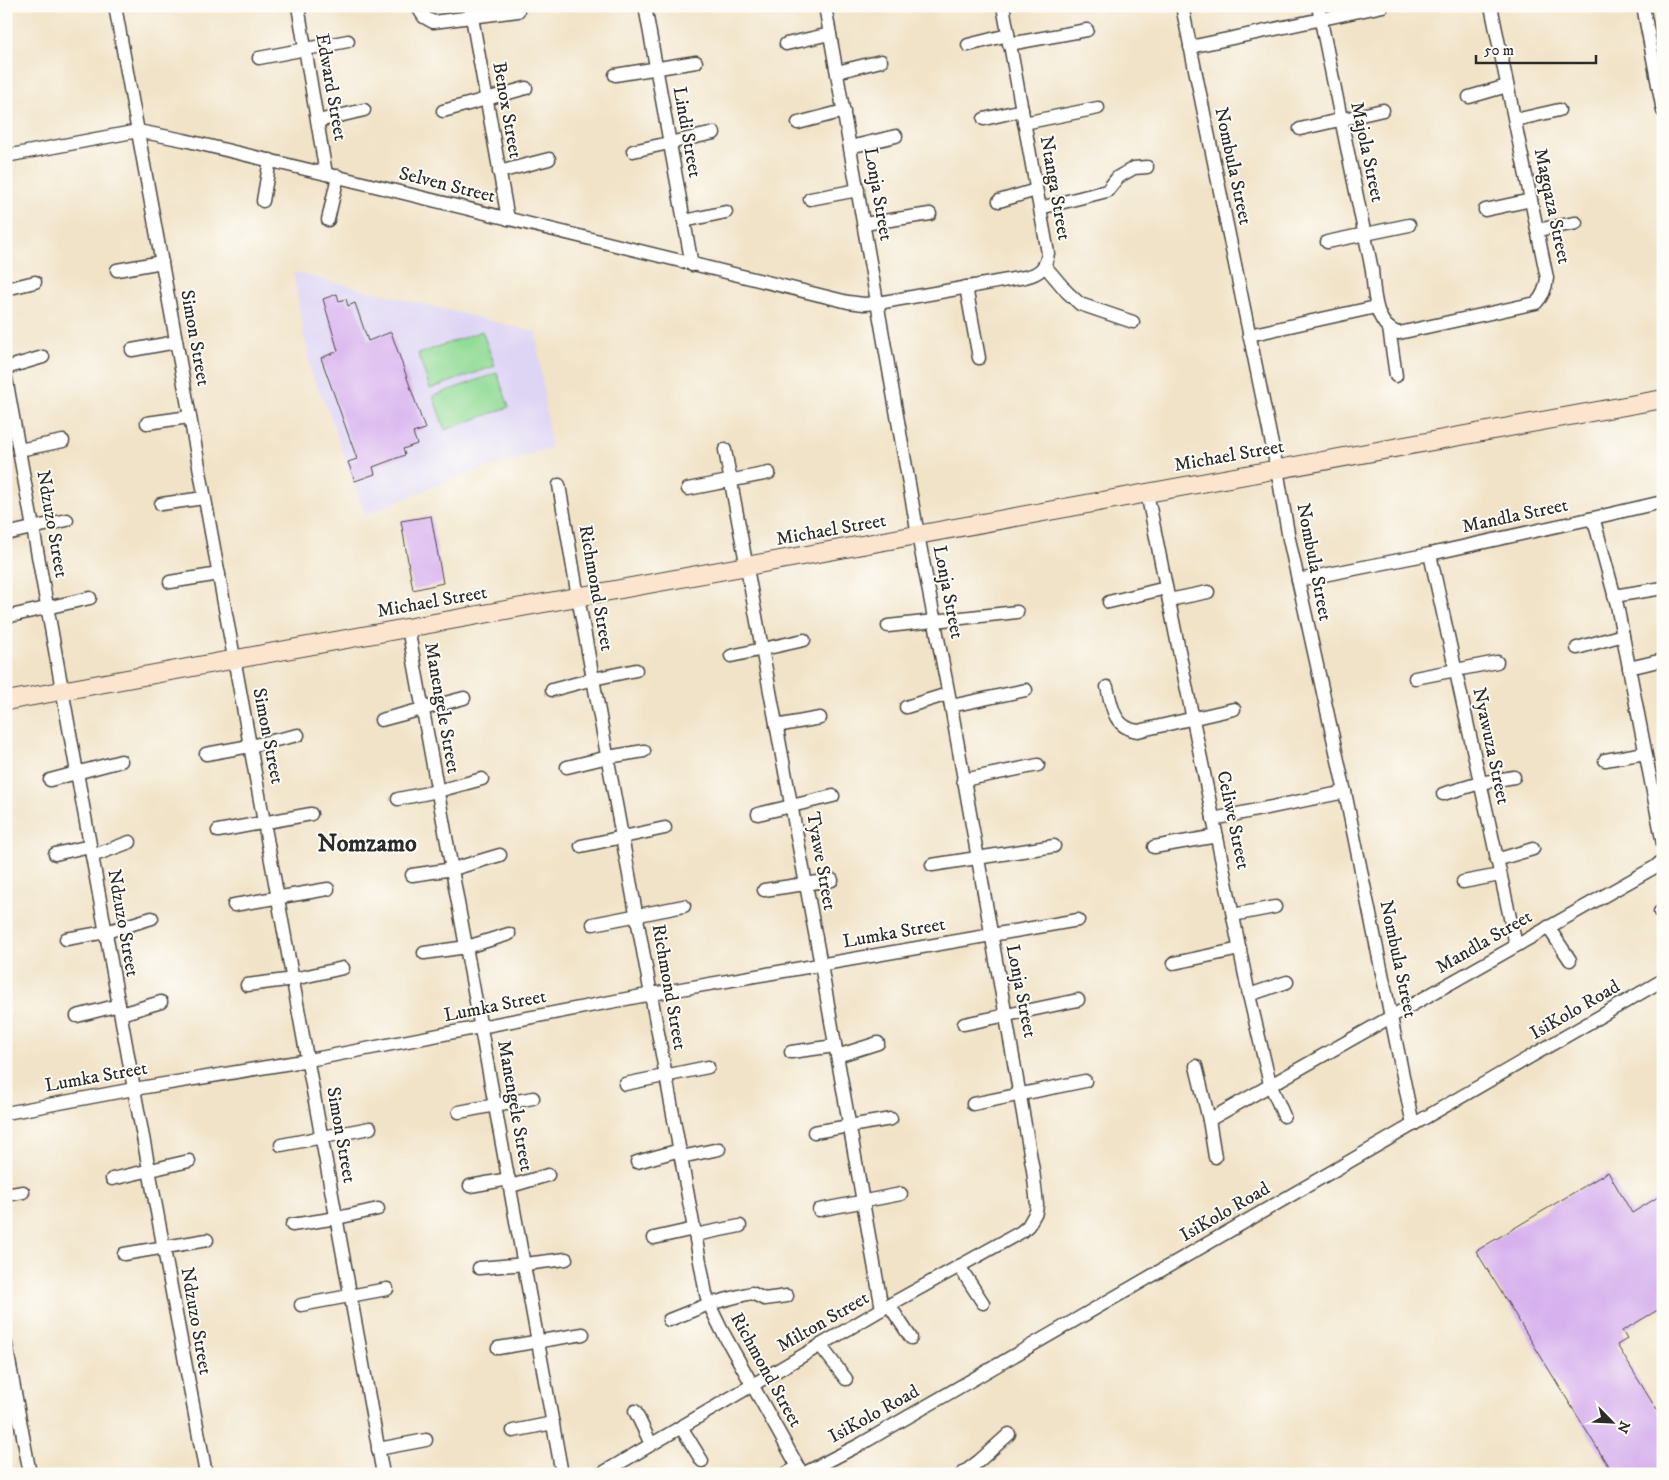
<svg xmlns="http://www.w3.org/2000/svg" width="1669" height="1480" font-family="'IM FELL DW Pica',serif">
<rect width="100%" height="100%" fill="#fdfcf7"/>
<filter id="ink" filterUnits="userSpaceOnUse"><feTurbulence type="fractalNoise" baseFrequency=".02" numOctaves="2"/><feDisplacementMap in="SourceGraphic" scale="10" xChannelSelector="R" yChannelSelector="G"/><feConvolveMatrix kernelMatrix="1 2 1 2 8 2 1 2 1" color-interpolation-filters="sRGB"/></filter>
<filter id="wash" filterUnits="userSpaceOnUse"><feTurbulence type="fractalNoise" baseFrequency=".0096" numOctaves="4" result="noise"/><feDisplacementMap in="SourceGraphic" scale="20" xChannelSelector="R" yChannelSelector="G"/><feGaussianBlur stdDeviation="1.12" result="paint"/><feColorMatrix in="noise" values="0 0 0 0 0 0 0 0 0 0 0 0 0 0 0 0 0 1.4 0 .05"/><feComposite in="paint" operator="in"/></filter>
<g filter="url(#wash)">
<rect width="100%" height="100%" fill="#f1e3c7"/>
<polygon fill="#ded5f5" points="293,272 536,332 551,448 449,480 365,515 328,410 311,373"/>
<g fill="#93dc97" stroke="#5f8461">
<polygon points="482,331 495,366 430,389 418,354"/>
<polygon points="497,373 509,407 445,430 433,396"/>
</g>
<g id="blocks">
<g fill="#d7b1ee">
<polygon points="337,294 339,301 346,299 348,306 355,303 368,341 391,332 425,429 413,433 417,444 403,449 405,455 373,467 375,474 355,481 348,462 357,459 321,358 338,351 323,299"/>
<polygon points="431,516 443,583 413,590 401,521"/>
<polygon points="1608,1172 1632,1213 1663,1194 1663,1307 1622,1331 1627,1339 1617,1345 1663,1420 1663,1474 1613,1474 1476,1251"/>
</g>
</g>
</g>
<g filter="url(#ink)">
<use href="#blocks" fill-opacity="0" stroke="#494742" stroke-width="1"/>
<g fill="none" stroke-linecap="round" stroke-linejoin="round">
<g stroke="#494742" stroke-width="15">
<g id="street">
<path d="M115,6C204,495 294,984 383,1474"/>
<polyline points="298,6 326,174"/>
<polyline points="417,6 424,17 433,22 518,11"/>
<polyline points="470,6 508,219"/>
<polyline points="645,6 692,265"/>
<polyline points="1182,6 1277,469 1289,539 1345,792 1413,1125"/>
<path d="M1318,6L1372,270C1374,290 1374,327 1399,333L1536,303C1543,296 1546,288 1547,278L1491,6"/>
<polyline points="1643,6 1663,111"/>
<polyline points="786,44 830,34"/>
<polyline points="1009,44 1087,30"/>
<polyline points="968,45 1008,35"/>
<polyline points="1190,47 1383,6"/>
<polyline points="259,58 348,41"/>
<polyline points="837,72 881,61"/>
<polyline points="615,75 696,62"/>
<polyline points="1469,97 1507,86"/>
<polyline points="443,111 526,88"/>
<polyline points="984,119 1022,110"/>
<polyline points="1515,120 1559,110"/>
<polyline points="318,121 364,110"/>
<polyline points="798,123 844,111"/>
<polyline points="1024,123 1098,108"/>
<polyline points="1300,129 1383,110"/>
<polyline points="850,147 896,136"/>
<polyline points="633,151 714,133"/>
<path d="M6,156L138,131L184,140L326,174L848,302L864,304L878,303L1025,277C1039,274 1046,268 1048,253L1003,6"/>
<polyline points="499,172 549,159"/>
<polyline points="810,199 858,190"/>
<polyline points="263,201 270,160"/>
<polyline points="999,201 1036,190"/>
<polyline points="1040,208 1107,191 1118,177 1134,168 1147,167"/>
<polyline points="1485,210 1531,200"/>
<polyline points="328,220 338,176"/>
<polyline points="684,221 726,212"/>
<polyline points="864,224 930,214"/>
<polyline points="1537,230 1576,223"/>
<polyline points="1327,242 1409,225"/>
<polyline points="1045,266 1067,292 1080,304 1133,322"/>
<polyline points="117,270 162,262"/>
<polyline points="966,287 979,358"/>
<polyline points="6,289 35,282"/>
<polyline points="1389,328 1396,376"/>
<polyline points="1249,335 1376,307"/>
<polyline points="132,350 176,342"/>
<polyline points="6,368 43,357"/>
<polyline points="6,378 134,1089 206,1474"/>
<polyline points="147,423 189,417"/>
<polyline points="19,450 63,441"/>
<polyline points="725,450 821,965 882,1309"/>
<polyline points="559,485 578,597 706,1294 709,1304 721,1329 802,1474"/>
<polyline points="688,489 769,473"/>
<polyline points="1147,493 1249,995 1270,1084 1284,1116"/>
<polyline points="161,504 204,498"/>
<polyline points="1589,519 1658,503"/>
<polyline points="6,534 67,520"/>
<polyline points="1430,554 1516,945"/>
<polyline points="1298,580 1430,554 1589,519 1595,524 1617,605 1663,844"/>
<polyline points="170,582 219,574"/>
<polyline points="1614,596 1663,588"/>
<polyline points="1169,600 1208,592"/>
<polyline points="1109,602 1166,588"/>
<polyline points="6,617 90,598"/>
<polyline points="888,626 1017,612"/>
<polyline points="408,628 562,1474"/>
<polyline points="1577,648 1623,635"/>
<polyline points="731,656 804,640"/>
<polyline points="1629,668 1663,660"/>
<polyline points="1415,678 1497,662"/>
<path d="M1107,687C1112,707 1114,728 1138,731L1234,709"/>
<polyline points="552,690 593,679 636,670"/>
<polyline points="951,706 1026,690"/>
<polyline points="906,707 948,694"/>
<polyline points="381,720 464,698"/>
<polyline points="776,726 820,718"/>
<polyline points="206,754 250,746 298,735"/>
<polyline points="1605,760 1645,753"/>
<polyline points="567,767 608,757 644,751"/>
<polyline points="50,780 121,761"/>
<polyline points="963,780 1038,765"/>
<polyline points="1443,794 1480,783 1514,777"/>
<polyline points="398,799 438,791 482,779"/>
<polyline points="758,814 833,796"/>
<polyline points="1213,819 1345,792"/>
<polyline points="218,831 311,814"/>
<polyline points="581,846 665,828"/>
<polyline points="1154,847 1217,836"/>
<polyline points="55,854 90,846"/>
<polyline points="92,856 130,842"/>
<polyline points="1496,860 1533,849"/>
<polyline points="932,865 1054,846"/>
<polyline points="412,875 453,869 500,855"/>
<polyline points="1463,882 1500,875"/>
<polyline points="764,890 832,880"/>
<polyline points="234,905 328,889"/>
<polyline points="1660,912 1663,910"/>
<polyline points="1233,915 1275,907"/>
<polyline points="593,924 684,906"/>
<polyline points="1548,927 1570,960"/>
<polyline points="66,939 106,932 152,918"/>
<polyline points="424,953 467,947 509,934"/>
<polyline points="1174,963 1240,949"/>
<polyline points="247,985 294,979 343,968"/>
<polyline points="1249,995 1287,982"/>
<polyline points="121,1014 161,1002"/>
<polyline points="77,1016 119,1005"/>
<polyline points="964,1024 1078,1000"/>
<polyline points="791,1052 835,1046"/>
<polyline points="837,1056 878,1043"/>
<polyline points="1196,1066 1209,1120 1215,1157"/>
<polyline points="625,1084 708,1067"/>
<polyline points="973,1104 1085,1081"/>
<polyline points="459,1112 533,1098"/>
<polyline points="6,1113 134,1089 309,1060 652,994 1078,920"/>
<polyline points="1209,1120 1655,867 1663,860"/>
<polyline points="814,1132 891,1119"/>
<polyline points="281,1145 370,1128"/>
<polyline points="681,1157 719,1149"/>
<polyline points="637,1162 680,1150"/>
<polyline points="112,1179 189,1161"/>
<polyline points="470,1186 509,1179"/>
<polyline points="511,1186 548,1175"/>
<polyline points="6,1195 23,1192"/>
<polyline points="819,1210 901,1194"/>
<polyline points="292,1225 337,1218 378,1209"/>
<polyline points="695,1235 740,1226"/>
<polyline points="654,1238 694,1229"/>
<polyline points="124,1254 207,1240"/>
<polyline points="959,1266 983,1303"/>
<polyline points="479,1268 525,1264 566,1259"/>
<polyline points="301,1305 387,1289"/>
<polyline points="889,1305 911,1338"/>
<polyline points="669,1320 709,1304 747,1294 752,1293 764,1299 787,1296"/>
<polyline points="6,1344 30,1474"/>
<polyline points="820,1345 846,1379"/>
<polyline points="498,1348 583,1334"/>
<polyline points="635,1411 651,1444"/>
<polyline points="681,1427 702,1461"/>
<polyline points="513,1431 553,1423"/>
<polyline points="378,1449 426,1440"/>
<polyline points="601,1474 882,1309 1021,1232 1028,1226 1036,1212 1037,1205 1033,1170 951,706 918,535 825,6"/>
<polyline points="785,1474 798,1467"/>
<polyline points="803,1474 861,1444 1663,980"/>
<polyline points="962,1474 979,1461 1009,1434"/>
</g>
</g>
<g stroke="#494742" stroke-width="20">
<polyline id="secondary" points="6,701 1663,399"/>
</g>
<use href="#street" stroke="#fff" stroke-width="12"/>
<use href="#secondary" stroke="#fbe5cf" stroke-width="18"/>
</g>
</g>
<g text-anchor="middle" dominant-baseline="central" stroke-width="4" stroke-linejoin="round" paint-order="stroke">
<g font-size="19" fill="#2b2b2b" stroke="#fdfcf7">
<text transform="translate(331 87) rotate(80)">Edward Street</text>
<text transform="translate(507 110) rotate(80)">Benox Street</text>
<text transform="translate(687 132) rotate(80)">Lindi Street</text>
<text transform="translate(1367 152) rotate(78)">Majola Street</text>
<text transform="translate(1233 166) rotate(78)">Nombula Street</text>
<text transform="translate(447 185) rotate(14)">Selven Street</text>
<text transform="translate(1055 188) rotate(80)">Ntanga Street</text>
<text transform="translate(878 194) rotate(80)">Lonja Street</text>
<text transform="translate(1552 206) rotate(78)">Magqaza Street</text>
<text transform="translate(195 338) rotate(80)">Simon Street</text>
<text transform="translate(1229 456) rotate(-10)">Michael Street</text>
<text transform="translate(1515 516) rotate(-12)">Mandla Street</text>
<text transform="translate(52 524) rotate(80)">Ndzuzo Street</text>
<text transform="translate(831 530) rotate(-10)">Michael Street</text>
<text transform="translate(1314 562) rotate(79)">Nombula Street</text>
<text transform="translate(596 588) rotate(80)">Richmond Street</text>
<text transform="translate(948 592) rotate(79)">Lonja Street</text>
<text transform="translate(432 602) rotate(-10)">Michael Street</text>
<text transform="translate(442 708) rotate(80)">Manengele Street</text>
<text transform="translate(268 736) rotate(79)">Simon Street</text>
<text transform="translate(1491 746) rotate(78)">Nyawuza Street</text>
<text transform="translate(1233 820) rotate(78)">Celiwe Street</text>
<text transform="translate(821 861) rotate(80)">Tyawe Street</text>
<text transform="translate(123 923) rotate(80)">Ndzuzo Street</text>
<text transform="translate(894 933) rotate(-10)">Lumka Street</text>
<text transform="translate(1484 942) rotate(-30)">Mandla Street</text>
<text transform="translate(1398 959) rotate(78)">Nombula Street</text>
<text transform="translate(669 987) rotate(80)">Richmond Street</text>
<text transform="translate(1021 991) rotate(79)">Lonja Street</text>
<text transform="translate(495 1006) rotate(-11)">Lumka Street</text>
<text transform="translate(1575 1010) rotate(-30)">IsiKolo Road</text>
<text transform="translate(96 1077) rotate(-10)">Lumka Street</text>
<text transform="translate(515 1106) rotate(80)">Manengele Street</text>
<text transform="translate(341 1135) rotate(80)">Simon Street</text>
<text transform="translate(1225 1212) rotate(-30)">IsiKolo Road</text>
<text transform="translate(196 1321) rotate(80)">Ndzuzo Street</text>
<text transform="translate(823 1322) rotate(-30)">Milton Street</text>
<text transform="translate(766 1370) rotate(61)">Richmond Street</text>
<text transform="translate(874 1414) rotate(-29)">IsiKolo Road</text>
</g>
<g font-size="24" font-weight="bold" fill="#2b2b2b" stroke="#fdfcf7">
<text x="367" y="844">Nomzamo</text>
</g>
</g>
<rect width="1669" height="1480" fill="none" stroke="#fdfcf7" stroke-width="25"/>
<g transform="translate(1612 1422) rotate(114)" stroke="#fdfcf7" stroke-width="4" paint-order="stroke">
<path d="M0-4L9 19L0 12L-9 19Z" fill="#2b2b2b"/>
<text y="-8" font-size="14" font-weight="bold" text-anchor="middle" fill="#2b2b2b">N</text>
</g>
<path d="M1476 55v8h120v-8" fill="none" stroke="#2b2b2b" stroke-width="2.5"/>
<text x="1484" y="55" font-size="15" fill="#2b2b2b" stroke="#fdfcf7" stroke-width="4" paint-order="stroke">50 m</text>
</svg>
